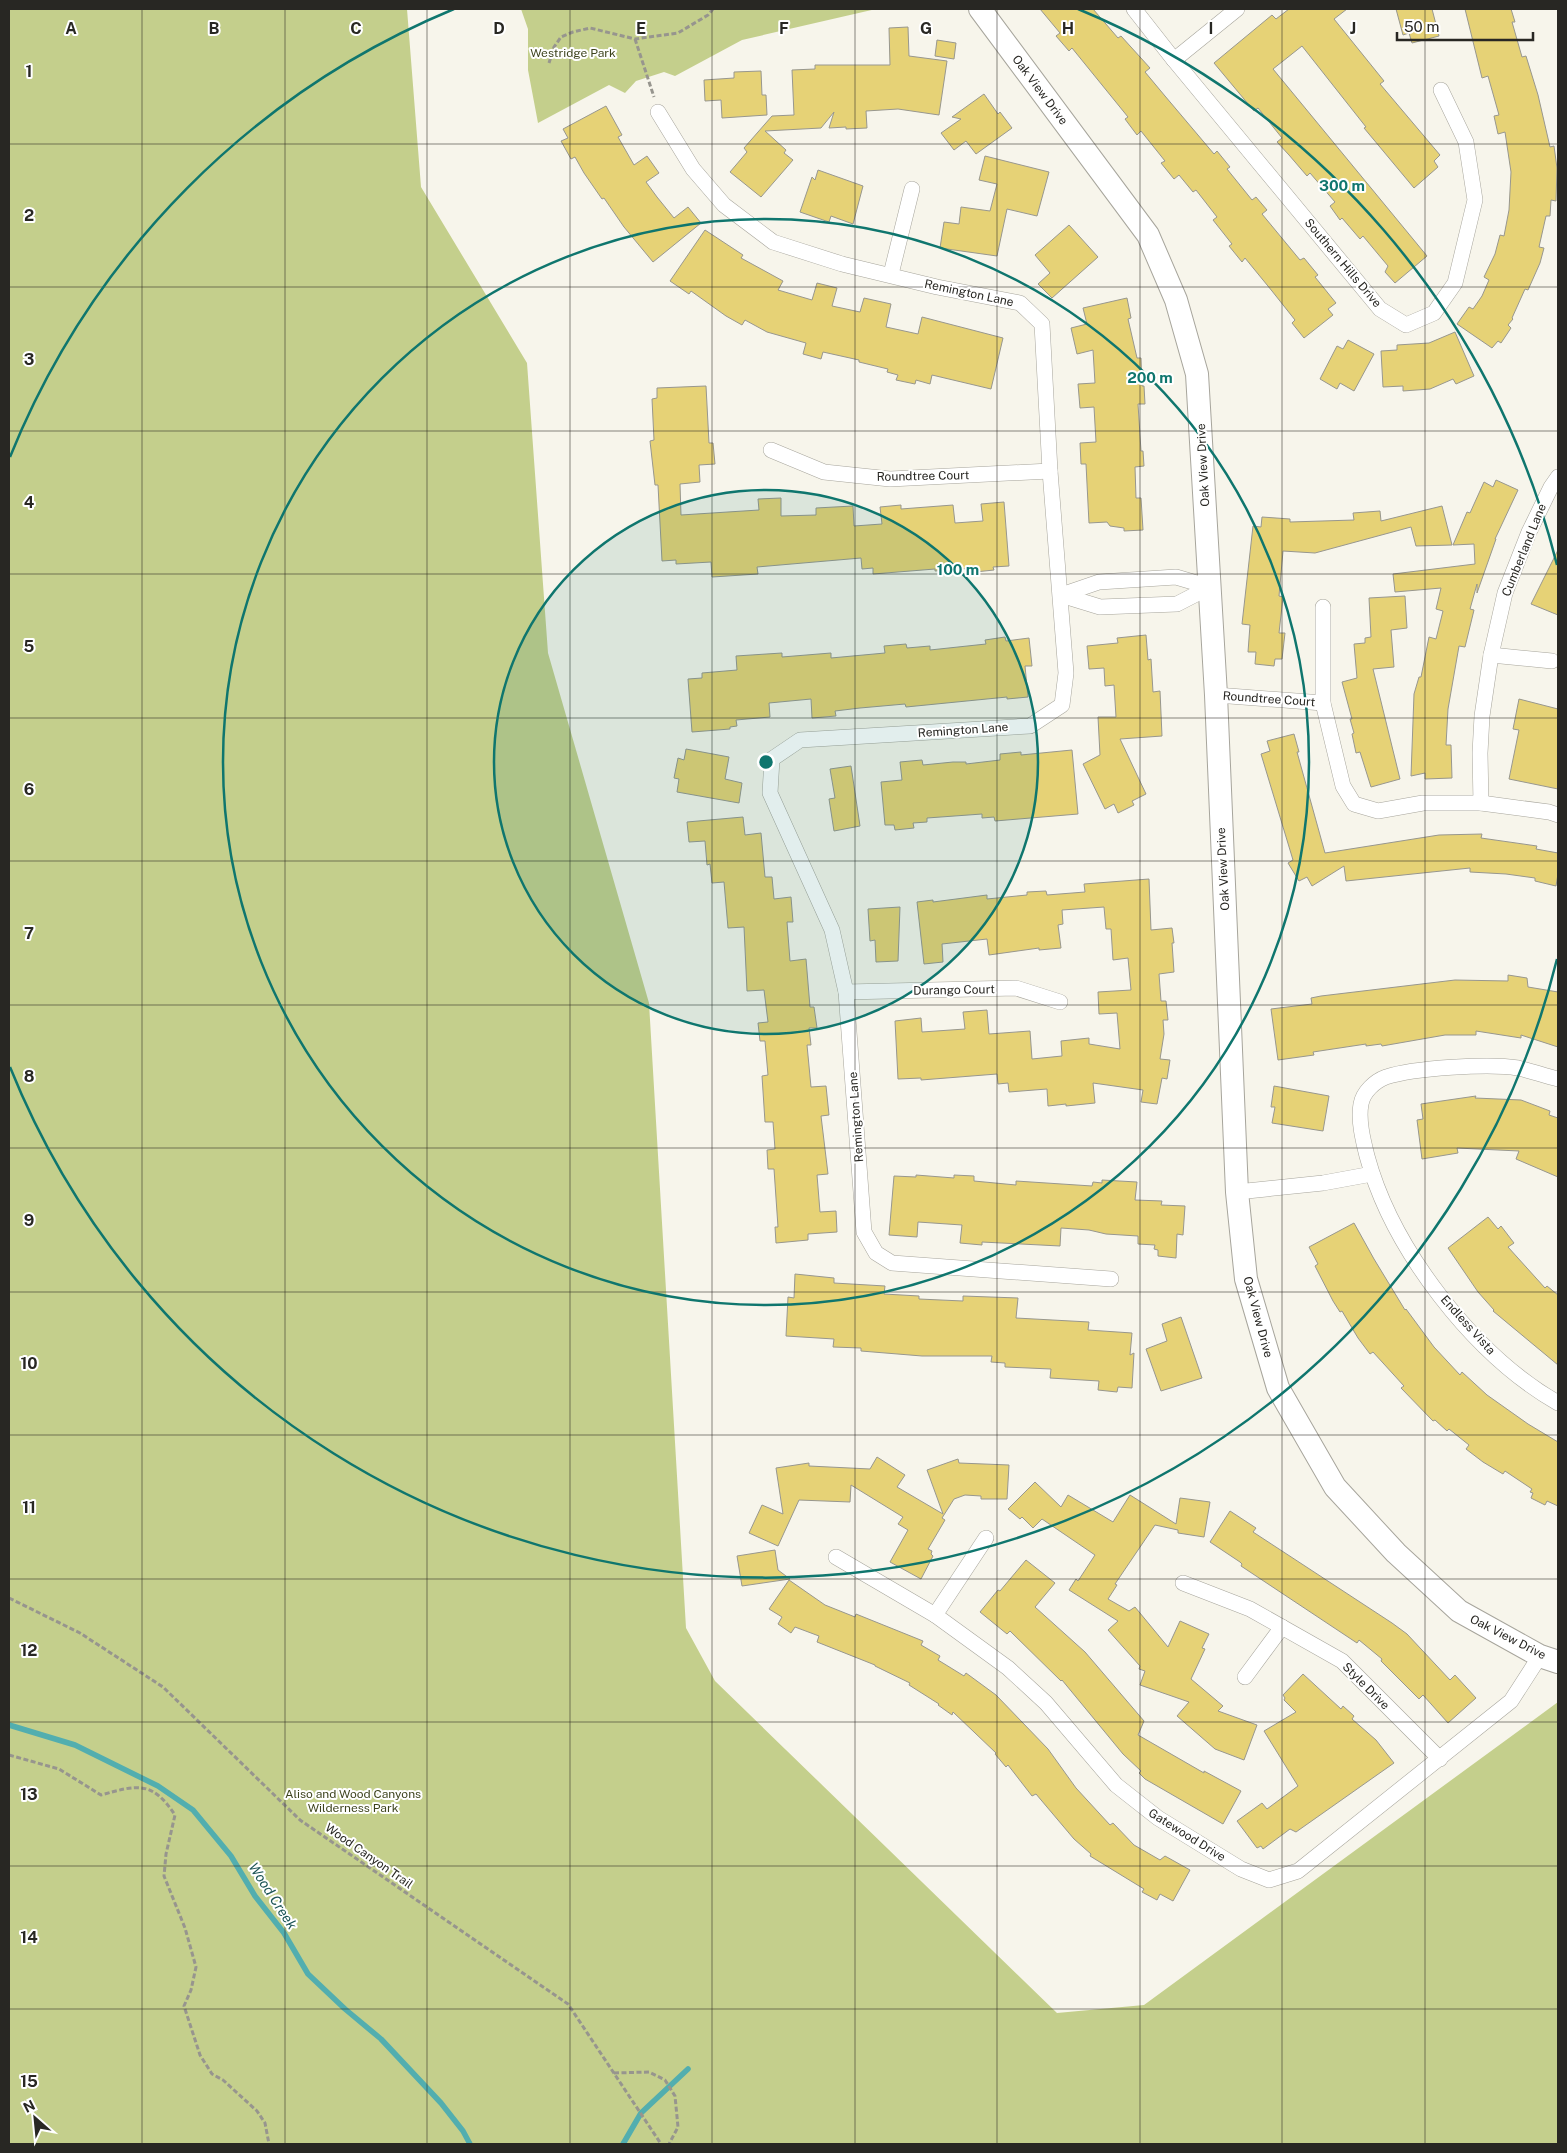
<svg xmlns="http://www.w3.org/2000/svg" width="1567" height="2153" font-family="'Public Sans',sans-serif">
<rect width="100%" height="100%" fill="#f7f5eb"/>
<g fill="#c4cf8c">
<polygon points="9,9 407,9 421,187 527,363 548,653 649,1003 686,1628 715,1681 1057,2013 1144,2005 1558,1702 1558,2144 9,2144"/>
<polygon points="521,9 876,9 742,40 675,76 664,72 636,81 625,93 609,85 538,123 528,70 528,29"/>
</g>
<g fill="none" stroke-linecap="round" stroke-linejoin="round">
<g stroke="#52aeaf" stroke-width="5.5">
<polyline points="9,1725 75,1745 158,1786 193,1810 231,1856 255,1896 284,1933 308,1974 345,2009 381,2039 441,2103 463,2131 470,2144"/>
<polyline points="623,2144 641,2113 688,2069"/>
</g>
</g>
<g fill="#e6d276" stroke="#98978e">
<polygon points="1040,9 1093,9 1118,38 1121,36 1150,68 1145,72 1165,96 1214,154 1217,151 1230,167 1227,169 1252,200 1256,197 1267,210 1262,214 1300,260 1304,258 1318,275 1315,277 1336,303 1328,309 1333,315 1304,338 1292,323 1295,320 1272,291 1245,258 1242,262 1229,246 1232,244 1213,220 1217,217 1196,190 1193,192 1179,175 1174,179 1161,163 1165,161 1141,131 1137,135 1125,119 1128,117 1072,48 1069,51 1056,36 1060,33"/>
<polygon points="1289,9 1347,9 1334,19 1384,81 1380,84 1440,155 1434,161 1438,167 1414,188 1364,128 1366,127 1302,46 1273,69 1427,256 1395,283 1385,272 1388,266 1363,236 1360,239 1342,218 1340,220 1330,206 1335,202 1310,173 1307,176 1289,155 1277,142 1282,138 1258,108 1254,111 1214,63 1272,15 1276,19"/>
<polygon points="1396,9 1432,9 1439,36 1412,43 1409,33 1403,35"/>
<polygon points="1465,9 1511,9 1515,22 1512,22 1522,57 1526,56 1538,95 1550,147 1554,146 1557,168 1556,201 1551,200 1550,216 1546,216 1539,247 1544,248 1540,263 1528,290 1525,289 1512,318 1513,319 1508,325 1511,328 1501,343 1498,341 1492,348 1457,324 1469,307 1473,309 1482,296 1489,280 1484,277 1495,254 1500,235 1504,236 1509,210 1511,172 1505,132 1498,134 1494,116 1499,115 1488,76 1482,78"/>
<polygon points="908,27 909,56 947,61 939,115 898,109 866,111 867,128 846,129 846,127 829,128 834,112 821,128 765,131 786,150 784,153 793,160 761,197 730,172 747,152 744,148 772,116 794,115 792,70 815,69 815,65 890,65 889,28"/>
<polygon points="937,40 956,43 954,59 935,56"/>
<polygon points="761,71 762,95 766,95 767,115 722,118 721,100 705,101 704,80 734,78 734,72"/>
<polygon points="984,94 998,114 1000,112 1012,128 976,154 966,141 954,150 941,133 961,119 952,117"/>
<polygon points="606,106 622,135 618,137 634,165 647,156 659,173 646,182 657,197 674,218 688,207 701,223 653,262 624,227 604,198 602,199 584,173 575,157 571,159 561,141 568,138 563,129"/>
<polygon points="985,156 1049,172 1037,216 1007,209 997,256 940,248 944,222 959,224 961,207 990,211 997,184 979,180"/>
<polygon points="818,170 863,186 853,224 831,216 829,222 800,212 812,177 815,180"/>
<polygon points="1069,225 1098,257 1052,298 1038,284 1050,273 1035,255"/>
<polygon points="705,230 743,255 741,258 783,281 778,290 812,300 817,283 837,288 832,306 860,312 864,298 891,304 886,327 918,334 922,317 1003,338 991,389 932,375 930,384 916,380 915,384 896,380 898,375 887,372 888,369 859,362 859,360 823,352 821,359 803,354 806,343 767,332 745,320 742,325 726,316 691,291 689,294 670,281"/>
<polygon points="1127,298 1131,318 1128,319 1137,358 1141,358 1142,386 1144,386 1145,404 1138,404 1141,451 1143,451 1144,466 1135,467 1136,498 1141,498 1143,530 1124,531 1124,528 1110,526 1107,522 1089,523 1086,464 1081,464 1080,443 1096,442 1094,407 1080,408 1078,384 1095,383 1093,350 1077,354 1071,328 1087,324 1083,308"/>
<polygon points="1455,332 1474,376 1456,384 1453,379 1430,389 1403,391 1403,386 1383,387 1381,351 1397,350 1397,345 1429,343"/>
<polygon points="1348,340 1374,354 1354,391 1340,383 1337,389 1320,379 1337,346 1343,349"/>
<polygon points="706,386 709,443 713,443 715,464 699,465 700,482 680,484 681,515 759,510 758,499 781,498 781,516 816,515 816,508 853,506 854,526 882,524 880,507 901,505 901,509 953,505 955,523 983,521 981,504 1004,502 1009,566 993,567 994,570 975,572 974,568 935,571 935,569 873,574 873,568 862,569 861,558 757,567 758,574 712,577 711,562 676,564 676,560 662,561 658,485 655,485 650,441 654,440 652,399 657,398 657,388"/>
<polygon points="1496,480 1518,490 1495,539 1496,539 1477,593 1477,584 1470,609 1474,610 1465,647 1459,646 1448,709 1446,745 1451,745 1452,778 1425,779 1425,773 1411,776 1414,694 1419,677 1421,677 1429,637 1436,639 1443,611 1436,609 1441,588 1395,592 1393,574 1475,564 1474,544 1453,545 1467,512 1470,513 1484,482 1493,487"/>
<polygon points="1442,506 1452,545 1416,546 1411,527 1315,553 1283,551 1279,596 1283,597 1279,633 1285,633 1282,659 1275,659 1274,666 1255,664 1256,652 1248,652 1250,625 1242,624 1253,526 1261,527 1262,517 1290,519 1290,522 1354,520 1353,513 1380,511 1381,521"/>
<polygon points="1558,550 1558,615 1531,604"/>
<polygon points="1405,596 1407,628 1391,630 1394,667 1373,669 1400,779 1371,787 1360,752 1356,753 1352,734 1354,733 1350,719 1352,719 1342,682 1357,678 1354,644 1365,643 1365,638 1371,637 1369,598"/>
<polygon points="1146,635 1148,660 1151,659 1153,692 1160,691 1162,736 1120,739 1146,794 1132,801 1134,805 1118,813 1114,804 1105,809 1083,764 1100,755 1098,717 1116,717 1114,685 1105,686 1104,668 1089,669 1087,646 1118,643 1117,638"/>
<polygon points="1005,637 1006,641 1029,638 1032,666 1025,666 1028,697 1007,699 1007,697 906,707 905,704 860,708 835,711 836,716 812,718 811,699 769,703 770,717 736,720 737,726 730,727 730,729 692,732 688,679 702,678 702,673 737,670 736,656 782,653 782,657 831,653 831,658 885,653 884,646 906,644 907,648 930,646 930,650 986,644 985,640"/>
<polygon points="1519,699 1558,709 1558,789 1509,779 1519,730 1513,729"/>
<polygon points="1294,734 1299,752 1297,752 1325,853 1439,835 1482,834 1481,838 1537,846 1536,849 1558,853 1558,874 1556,886 1535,881 1535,878 1506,874 1470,872 1470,868 1346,881 1344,866 1312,886 1307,877 1299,881 1288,863 1293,860 1261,754 1270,751 1267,741"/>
<polygon points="686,749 729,757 725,779 742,783 739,803 677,792 679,779 674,778 678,758 684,760"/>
<polygon points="1072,750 1078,814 995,821 994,817 982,818 982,814 927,818 927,822 913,823 914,828 895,830 894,825 885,825 881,782 902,780 900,762 922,760 923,765 953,762 966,762 966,764 1000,760 1000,754 1021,752 1021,755"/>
<polygon points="851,766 860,826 834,831 829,799 835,798 830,769"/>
<polygon points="743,817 745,835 761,833 765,877 772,877 774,899 791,897 793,922 787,922 790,961 806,959 810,1007 814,1007 817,1028 809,1028 811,1045 807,1045 811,1087 826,1086 829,1115 821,1116 828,1174 817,1175 820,1212 836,1211 837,1232 808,1234 808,1240 776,1243 775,1227 778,1227 774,1169 768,1169 767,1150 775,1149 773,1122 765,1122 762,1076 768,1075 765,1041 760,1041 758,1023 768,1022 764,990 747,991 744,927 728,928 724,882 712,883 710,864 707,865 705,841 689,842 687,822"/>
<polygon points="1149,879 1151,930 1172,928 1174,943 1172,943 1174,972 1159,974 1161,1001 1166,1001 1168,1020 1163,1020 1164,1034 1160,1059 1170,1060 1167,1079 1162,1078 1157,1104 1141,1102 1143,1090 1093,1083 1095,1103 1066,1106 1066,1104 1048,1106 1047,1089 1009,1092 1008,1083 998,1084 997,1074 921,1080 921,1078 898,1079 895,1021 921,1018 922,1032 965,1029 963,1012 987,1010 989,1034 1030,1031 1032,1059 1062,1056 1061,1041 1089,1038 1089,1044 1120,1049 1117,1013 1099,1014 1098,992 1131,990 1128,958 1113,960 1111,929 1106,929 1104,907 1062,910 1063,924 1058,925 1061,948 1039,950 1039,948 989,955 987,939 942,944 943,962 924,964 917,902 933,900 933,902 987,895 987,899 1027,895 1027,892 1046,891 1047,895 1085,892 1084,884"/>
<polygon points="900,907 898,961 876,962 875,940 870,941 868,909"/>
<polygon points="1508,975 1527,978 1528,987 1558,992 1558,1047 1521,1035 1521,1038 1476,1031 1476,1035 1445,1035 1382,1046 1381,1044 1366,1046 1366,1044 1313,1052 1314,1055 1278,1060 1271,1009 1312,1004 1311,998 1321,996 1455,980 1508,981"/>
<polygon points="1274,1086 1329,1096 1323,1131 1272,1123 1275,1107 1271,1107"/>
<polygon points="1476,1096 1475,1098 1521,1100 1550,1111 1549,1115 1558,1118 1558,1177 1516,1159 1519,1151 1457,1148 1458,1153 1422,1159 1417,1120 1423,1119 1421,1104"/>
<polygon points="916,1175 954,1178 954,1175 974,1176 974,1181 1016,1185 1016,1181 1092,1186 1093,1182 1102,1183 1102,1180 1137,1182 1135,1200 1162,1201 1161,1205 1185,1206 1183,1235 1177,1234 1176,1258 1158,1256 1158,1250 1154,1249 1155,1245 1138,1244 1138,1236 1106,1234 1089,1230 1061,1228 1060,1246 982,1242 982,1245 960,1243 962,1225 918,1222 917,1237 889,1235 894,1176 916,1177"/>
<polygon points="1488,1217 1498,1229 1501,1226 1514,1243 1508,1247 1545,1288 1547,1286 1558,1295 1558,1365 1493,1311 1494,1310 1478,1292 1448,1248"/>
<polygon points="1354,1223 1374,1259 1405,1310 1406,1309 1434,1347 1460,1375 1462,1372 1487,1395 1528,1424 1558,1442 1558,1506 1547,1501 1545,1505 1531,1498 1533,1493 1530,1492 1532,1489 1505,1471 1503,1474 1483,1462 1466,1449 1469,1445 1449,1429 1447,1431 1435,1420 1433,1421 1401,1388 1404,1386 1373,1352 1370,1354 1358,1338 1342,1311 1340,1312 1333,1301 1315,1266 1318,1264 1309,1247"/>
<polygon points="795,1274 834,1278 834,1283 885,1286 884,1294 919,1296 919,1299 963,1301 963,1296 1018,1298 1016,1318 1089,1322 1088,1330 1132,1333 1130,1355 1134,1353 1132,1388 1118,1387 1117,1392 1098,1390 1099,1381 1050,1378 1051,1369 1005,1367 1005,1363 991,1362 992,1356 922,1356 861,1351 861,1348 833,1347 834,1339 786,1336 788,1297 794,1298"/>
<polygon points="1181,1317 1202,1378 1161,1391 1146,1349 1167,1341 1162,1324"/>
<polygon points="877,1457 905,1475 897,1487 943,1514 927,1470 958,1459 959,1463 1009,1465 1007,1499 981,1499 981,1496 965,1495 954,1499 942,1518 945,1520 928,1549 932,1551 931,1554 933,1556 921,1579 890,1562 908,1530 898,1524 903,1517 851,1485 850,1502 799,1500 778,1546 749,1533 762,1505 783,1514 776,1468 809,1463 809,1466 870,1469"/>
<polygon points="1035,1482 1061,1507 1068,1495 1113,1522 1130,1495 1176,1524 1180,1498 1210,1502 1204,1537 1178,1533 1178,1530 1155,1525 1115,1584 1117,1585 1108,1599 1129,1611 1135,1607 1168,1647 1180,1621 1209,1634 1202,1648 1205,1649 1191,1679 1223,1706 1218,1711 1257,1725 1244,1760 1215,1749 1177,1716 1189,1702 1140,1685 1145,1671 1139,1669 1140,1666 1108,1630 1118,1621 1069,1590 1076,1579 1078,1581 1095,1555 1042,1519 1033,1528 1022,1517 1020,1519 1008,1509"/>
<polygon points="1230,1511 1256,1528 1253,1532 1392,1623 1407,1634 1450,1680 1455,1675 1476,1698 1448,1723 1423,1695 1419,1699 1381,1661 1382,1659 1359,1640 1357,1643 1241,1566 1242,1564 1240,1562 1210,1542"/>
<polygon points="775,1550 778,1570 790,1579 742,1586 737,1556"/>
<polygon points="1026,1560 1055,1583 1035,1607 1085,1652 1144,1721 1138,1735 1204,1773 1204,1771 1241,1791 1223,1824 1145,1779 1139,1773 1141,1771 1123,1754 1062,1680 1061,1681 1010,1631 1007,1634 980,1612 998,1590 1000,1591"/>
<polygon points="789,1580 825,1605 855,1617 856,1614 923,1641 921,1645 940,1656 938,1660 964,1676 966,1673 996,1695 1048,1749 1076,1788 1110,1825 1113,1823 1134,1845 1160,1860 1165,1856 1190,1870 1173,1901 1160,1894 1157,1900 1142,1892 1144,1889 1090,1856 1091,1854 1074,1839 1036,1794 1032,1796 1008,1765 1006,1767 995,1754 996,1753 953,1712 952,1715 938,1705 939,1704 909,1685 910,1683 875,1666 875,1665 817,1642 819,1636 795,1627 791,1633 778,1624 782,1617 769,1609"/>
<polygon points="1303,1674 1341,1709 1343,1706 1354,1716 1352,1719 1376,1740 1394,1763 1296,1832 1290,1829 1263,1849 1261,1846 1257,1848 1237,1821 1262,1803 1267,1809 1298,1786 1264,1731 1296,1712 1284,1700 1285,1698 1283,1695"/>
</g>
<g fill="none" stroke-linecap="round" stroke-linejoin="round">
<g stroke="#a7a59c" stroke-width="16">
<g id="street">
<polyline points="1134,9 1174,60 1380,309 1406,325 1434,313 1455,283 1475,200 1466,142 1441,90"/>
<polyline points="1174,60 1237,9"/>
<polyline points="658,112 693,169 724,205 773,242 842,264 937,287 1020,303 1042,324 1050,471 1066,673 1062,705 1030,726 800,740 772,759 770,793 832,930 846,992 864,1232 876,1253 892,1263 1111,1279"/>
<polyline points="891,274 912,189"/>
<polyline points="771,450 824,472 890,479 1050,471"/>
<polyline points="1061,595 1100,607 1177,604 1210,587"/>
<polyline points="1061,595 1099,582 1176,577 1210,587"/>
<polyline points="1323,607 1323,703 1343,786 1354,804 1378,811 1423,803 1481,803 1549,812 1558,815"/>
<polyline points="1491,655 1552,661"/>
<polyline points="1216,695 1323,703"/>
<polyline points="1481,803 1480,753 1482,716 1491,655 1505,593 1529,532 1551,487 1558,477"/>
<polyline points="846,992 1016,988 1060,1002"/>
<path d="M1558,1079C1545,1076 1532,1071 1518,1068C1490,1063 1413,1068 1386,1077C1375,1081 1363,1092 1361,1104C1358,1120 1363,1140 1367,1156C1392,1249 1474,1355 1558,1403"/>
<polyline points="1237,1192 1323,1183 1372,1174"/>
<polyline points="836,1557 935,1615 1008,1668 1046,1703 1116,1785 1158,1818 1241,1869 1269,1880 1298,1871 1511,1701 1540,1656"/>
<polyline points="1183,1583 1250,1609 1342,1661 1440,1759"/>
<polyline points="935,1615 986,1538"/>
<polyline points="1245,1677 1282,1627"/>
</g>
</g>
<g stroke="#a7a59c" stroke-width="24">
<polyline id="secondary" points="980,9 1148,235 1176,300 1197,374 1216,695 1237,1192 1246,1279 1278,1388 1335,1487 1396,1553 1459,1611 1540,1656 1558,1662"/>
</g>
<g stroke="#97958e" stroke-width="3" stroke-dasharray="5 2.5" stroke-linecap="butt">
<polyline points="635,39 654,97"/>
<polyline points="549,63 554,47 561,37 573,32 590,28 635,39 678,33 708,15 713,9"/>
<polyline points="9,1598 80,1633 163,1687 300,1820 568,2004 661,2144"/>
<path d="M9,1755L59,1769L101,1795C137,1785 152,1780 175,1815L166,1854L164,1876L185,1928L196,1967L191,1990L184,2006L200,2055L212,2074L223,2080L257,2111L265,2123L269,2144"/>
<polyline points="614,2073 649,2072 665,2080 675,2096 678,2127 669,2144"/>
</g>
<use href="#street" stroke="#fff" stroke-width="15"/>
<use href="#secondary" stroke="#fff" stroke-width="22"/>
</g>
<path fill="none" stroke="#282723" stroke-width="1" stroke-opacity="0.55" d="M142,9V2144M285,9V2144M427,9V2144M570,9V2144M712,9V2144M855,9V2144M997,9V2144M1140,9V2144M1282,9V2144M1425,9V2144M9,144H1558M9,287H1558M9,431H1558M9,574H1558M9,718H1558M9,861H1558M9,1005H1558M9,1148H1558M9,1292H1558M9,1435H1558M9,1579H1558M9,1722H1558M9,1866H1558M9,2009H1558"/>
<circle cx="766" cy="762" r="272" fill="#0f766e" fill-opacity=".12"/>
<g fill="none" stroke="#0f766e" stroke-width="2.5">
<circle cx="766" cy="762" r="272"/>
<circle cx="766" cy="762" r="543"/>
<path d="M1557 959A815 815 0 0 1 10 1067M10 457A815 815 0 0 1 454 9M1078 9A815 815 0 0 1 1557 565"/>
</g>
<g text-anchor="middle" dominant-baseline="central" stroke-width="4" stroke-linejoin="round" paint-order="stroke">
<g font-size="12" fill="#3d431d" stroke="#fff">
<text x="573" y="53">Westridge Park</text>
<text x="353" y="1794">Aliso and Wood Canyons<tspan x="353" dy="14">Wilderness Park</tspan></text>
</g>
<g font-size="12" fill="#282723" stroke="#fff">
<text transform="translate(1040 90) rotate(53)">Oak View Drive</text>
<text transform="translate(1343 263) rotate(50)">Southern Hills Drive</text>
<text transform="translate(969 293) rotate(12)">Remington Lane</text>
<text transform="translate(1203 465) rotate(-93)">Oak View Drive</text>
<text transform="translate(923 476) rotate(-1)">Roundtree Court</text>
<text transform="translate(1524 550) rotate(-68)">Cumberland Lane</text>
<text transform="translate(1269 699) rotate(4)">Roundtree Court</text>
<text transform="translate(963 730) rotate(-4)">Remington Lane</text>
<text transform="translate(1223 869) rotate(-93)">Oak View Drive</text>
<text transform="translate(954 990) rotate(-1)">Durango Court</text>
<text transform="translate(856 1117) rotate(-94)">Remington Lane</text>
<text transform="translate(1258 1317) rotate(75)">Oak View Drive</text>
<text transform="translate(1468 1325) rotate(48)">Endless Vista</text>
<text transform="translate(1508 1637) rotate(27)">Oak View Drive</text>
<text transform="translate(1366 1686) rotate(45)">Style Drive</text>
<text transform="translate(1187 1835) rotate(32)">Gatewood Drive</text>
<text transform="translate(369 1856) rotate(35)">Wood Canyon Trail</text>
</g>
<g font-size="14" font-style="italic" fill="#1c5456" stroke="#fff">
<text transform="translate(273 1896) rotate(57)">Wood Creek</text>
</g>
</g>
<g font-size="16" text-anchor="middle" font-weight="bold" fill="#282723" stroke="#fff" stroke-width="4" stroke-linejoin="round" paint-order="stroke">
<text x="71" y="34">A</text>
<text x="214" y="34">B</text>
<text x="356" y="34">C</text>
<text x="499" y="34">D</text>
<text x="641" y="34">E</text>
<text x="784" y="34">F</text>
<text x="926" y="34">G</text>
<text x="1068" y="34">H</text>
<text x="1211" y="34">I</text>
<text x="1353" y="34">J</text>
<text x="29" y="77">1</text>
<text x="29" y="221">2</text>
<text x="29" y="365">3</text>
<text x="29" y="508">4</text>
<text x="29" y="652">5</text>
<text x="29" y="795">6</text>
<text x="29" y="939">7</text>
<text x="29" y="1082">8</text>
<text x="29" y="1226">9</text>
<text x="29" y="1369">10</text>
<text x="29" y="1513">11</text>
<text x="29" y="1656">12</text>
<text x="29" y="1800">13</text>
<text x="29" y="1943">14</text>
<text x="29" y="2087">15</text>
</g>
<circle cx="766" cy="762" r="8" fill="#0f766e" stroke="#fff" stroke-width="2.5"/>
<g font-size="15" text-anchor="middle" font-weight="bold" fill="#0f766e" stroke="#fff" stroke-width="4" stroke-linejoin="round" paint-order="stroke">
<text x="1342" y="191">300 m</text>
<text x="1150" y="383">200 m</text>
<text x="958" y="575">100 m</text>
</g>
<rect width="1567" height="2153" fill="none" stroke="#282723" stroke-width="20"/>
<g transform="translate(35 2118) rotate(333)" stroke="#ffffff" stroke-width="4" paint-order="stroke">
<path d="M0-4L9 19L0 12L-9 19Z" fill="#282723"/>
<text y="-8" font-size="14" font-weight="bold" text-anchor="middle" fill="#282723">N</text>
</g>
<path d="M1397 32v8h136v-8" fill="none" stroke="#282723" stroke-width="2.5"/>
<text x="1404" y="32" font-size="15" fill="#282723" stroke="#ffffff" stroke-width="4" paint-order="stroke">50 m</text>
</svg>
